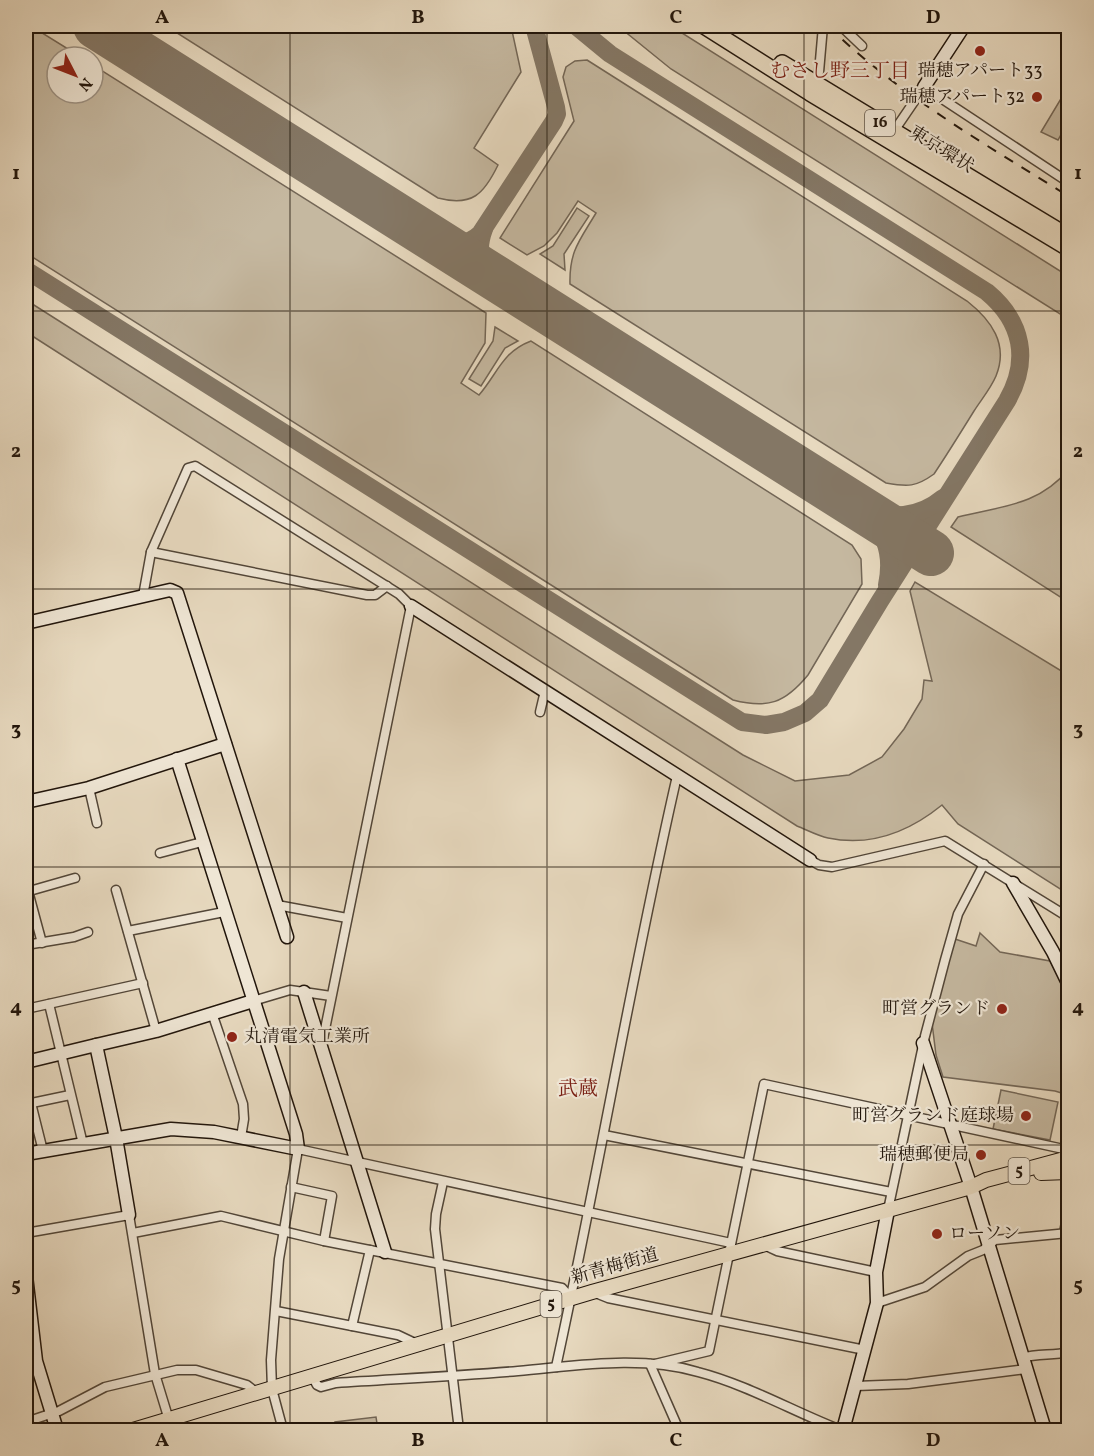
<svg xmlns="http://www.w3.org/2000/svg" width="1094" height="1456" font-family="Vollkorn,'Noto Serif JP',serif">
<rect width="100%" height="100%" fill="#e7d9bf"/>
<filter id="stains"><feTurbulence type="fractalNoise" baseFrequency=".00333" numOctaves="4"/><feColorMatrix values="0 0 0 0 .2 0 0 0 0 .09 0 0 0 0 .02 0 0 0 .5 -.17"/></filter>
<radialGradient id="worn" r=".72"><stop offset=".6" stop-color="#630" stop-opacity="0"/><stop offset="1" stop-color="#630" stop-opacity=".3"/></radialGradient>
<g fill="#c5b8a0" stroke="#736656" stroke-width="1.5">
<path d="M26,26H31L81,57H57V93H93V65L486,313L485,343L461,383L479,395C498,373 502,352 531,341L852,545L861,559L862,584L808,675C785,703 768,709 733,700L26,253Z"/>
<path d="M166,26H511L521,72L474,148L498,165C484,194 472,207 438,198Z"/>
<polygon points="618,26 671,26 1068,276 1068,319 671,69"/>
<path d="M587,60L967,301C991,320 1009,344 996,376C991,388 981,400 974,411C961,432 948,453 934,474C916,487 908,487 886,483L570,284C569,251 580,240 596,213L578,201L557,233L544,246L527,255L500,238L574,121L563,77L566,67L575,61Z"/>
<polygon points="1068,87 1068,122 1058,140 1041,132"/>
<polygon points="577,208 589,216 564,254 565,270 540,254 553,246"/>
<path d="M26,300L743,755L795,781L849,775L882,757L904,729L922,699L924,680L932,681L910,591L915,582L1068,675V894L958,824L942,805C910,831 871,847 828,838C818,836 807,830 797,826L26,332Z"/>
<polygon points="495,327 518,341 505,348 481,386 469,379 493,341"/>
<path d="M1068,470V602L951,527L958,517C1001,506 1038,506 1068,470Z"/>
<polygon points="980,933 1000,952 1050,961 1068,995 1068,1095 1055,1091 943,1077 936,1055 932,1023 955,939 976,946"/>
<polygon points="1001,1090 1058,1102 1050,1140 993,1129"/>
<polygon points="376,1417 378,1430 336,1430 335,1422"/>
</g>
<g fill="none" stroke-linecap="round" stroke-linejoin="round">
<g stroke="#847765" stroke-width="18">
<path d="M484,229C478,245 478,259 488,273"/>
<path d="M440,243C455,245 468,245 480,234L554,121L557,114L556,107L534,26"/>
<path d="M26,270L742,722L766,725L784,722L805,713L820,700L880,601L1007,401C1030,361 1023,322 987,292L610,54L576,26"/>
<path d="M857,506C884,528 894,551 887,585"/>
<path d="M862,508C890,520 919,518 943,498"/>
</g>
<polyline stroke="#847765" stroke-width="46" points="96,26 931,553"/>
<g stroke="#524638" stroke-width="11">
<g id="street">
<polyline points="841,26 862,46"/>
<polyline points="814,84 819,72 823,26"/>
<polyline points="894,131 924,87 1068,182"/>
<polyline points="151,552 367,595 375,595 387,586"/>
<polyline points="143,596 151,552 188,468 195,466 399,594 411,606"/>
<polyline points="540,712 545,691"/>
<polyline points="89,788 97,823"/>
<polyline points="160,853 202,842"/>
<polyline points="810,860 819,865 832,867 945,841 1068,917"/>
<polyline points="116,890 156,1031"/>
<polyline points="28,891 42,943"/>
<polyline points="26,892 75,878"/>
<polyline points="277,905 347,918"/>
<polyline points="128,931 224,912"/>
<polyline points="26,945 74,937 88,932"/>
<polyline points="253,1001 290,990 331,996"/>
<polyline points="49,1004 83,1144"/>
<polyline points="26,1009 143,983"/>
<polyline points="212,1013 243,1104 244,1119 241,1137"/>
<polyline points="322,1044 411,606"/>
<polyline points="31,1103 43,1151"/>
<polyline points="27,1104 70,1095"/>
<polyline points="604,1135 891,1192"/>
<polyline points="443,1182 436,1214 435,1229 459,1430"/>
<polyline points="291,1187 332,1196 324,1241"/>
<polyline points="888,1210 925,1036 945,960 958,914 984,864"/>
<polyline points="26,1233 129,1215 155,1374 169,1420"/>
<polyline points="133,1233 221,1216 324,1241 562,1288 571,1298"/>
<polyline points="1064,1233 1068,1212"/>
<polyline points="762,1244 777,1251 876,1272"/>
<polyline points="593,1292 608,1298 865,1350"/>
<polyline points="877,1303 925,1287 968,1256 983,1250 995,1240 1068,1233"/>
<polyline points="276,1311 398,1335 417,1344"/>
<polyline points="352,1326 370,1250"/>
<path d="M1022,1358C1038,1353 1053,1356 1068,1352"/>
<polyline points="650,1364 679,1430"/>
<polyline points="655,1364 709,1351 764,1084 1068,1150"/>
<path d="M556,1367C599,1170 632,972 677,776"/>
<path d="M312,1376L317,1385L321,1387L336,1383C397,1379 457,1376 518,1371C577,1366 639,1355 698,1372C748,1385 794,1412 841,1430"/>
<polyline points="856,1386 908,1384 1026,1369"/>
<polyline points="173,1418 177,1430"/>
<polyline points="26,1422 59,1411 105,1387 177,1370 196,1370 247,1385 257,1393"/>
<polyline points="283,1430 272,1389 271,1360 279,1259 298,1149 731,1243"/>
</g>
</g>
<g stroke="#21150b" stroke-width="15">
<g id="secondary">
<polyline points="924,87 964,26"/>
<polyline points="411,606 810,860"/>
<polyline points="26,623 170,590 177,593 287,937"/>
<polyline points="26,802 89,788 225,744"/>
<polyline points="1013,883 1053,952 1068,983"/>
<polyline points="304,992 385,1252"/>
<polyline points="923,1043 971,1187 1045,1430"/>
<polyline points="96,1045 156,1031 253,1001"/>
<polyline points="26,1062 96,1045 116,1138 129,1215"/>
<polyline points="26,1154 171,1129 214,1132 298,1149 296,1134 177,759"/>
<polyline points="26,1276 36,1361 57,1430"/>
<polyline points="843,1430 877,1303 876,1272 888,1210"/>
</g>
</g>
<g stroke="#21150b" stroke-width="16">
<g id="primary">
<polyline points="1041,1173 1068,1172"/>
<polyline points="133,1430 592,1292 971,1187 986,1180 1068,1158"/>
</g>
</g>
<g stroke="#21150b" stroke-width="18">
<g id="highway">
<polyline points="704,26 810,93 1068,248"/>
<polyline points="782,63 874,119"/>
<polyline points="897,133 1059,231"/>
</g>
</g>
<use href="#street" stroke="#efe6d5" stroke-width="8"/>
<use href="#secondary" stroke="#efe6d5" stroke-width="12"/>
<use href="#primary" stroke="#e7d9bf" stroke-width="14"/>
<use href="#highway" stroke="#e7d9bf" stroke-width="15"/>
<path stroke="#21150b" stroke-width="2" stroke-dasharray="10 10" stroke-linecap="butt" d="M828,26C899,95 985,144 1068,196"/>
</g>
<path fill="none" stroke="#21150b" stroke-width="1.5" stroke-opacity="0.55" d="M290,26V1430M547,26V1430M804,26V1430M26,311H1068M26,589H1068M26,867H1068M26,1145H1068"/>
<g fill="#8f2418" stroke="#efe6d5" stroke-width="2">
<circle cx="980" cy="51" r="6"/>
<circle cx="1037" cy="97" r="6"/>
<circle cx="1002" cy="1009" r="6"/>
<circle cx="232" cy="1037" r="6"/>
<circle cx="1026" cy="1116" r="6"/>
<circle cx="981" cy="1155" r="6"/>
<circle cx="937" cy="1234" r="6"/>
</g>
<g text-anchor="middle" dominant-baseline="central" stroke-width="4.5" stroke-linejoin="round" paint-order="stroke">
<g fill="#efe6d5" stroke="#5f5448" stroke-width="1.5">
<rect x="865" y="110" width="30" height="26" rx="4.5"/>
<rect x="1008.5" y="1158" width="21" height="26" rx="4.5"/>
<rect x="540.5" y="1291" width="21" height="26" rx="4.5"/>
</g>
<g font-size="16" font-weight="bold" fill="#21150b">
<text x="880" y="123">16</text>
<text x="1019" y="1171">5</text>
<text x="551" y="1304">5</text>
</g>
<g font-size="18" fill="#21150b" stroke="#efe6d5" text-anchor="end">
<text x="980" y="71" text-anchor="middle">瑞穂アパート33</text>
<text x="1025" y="97">瑞穂アパート32</text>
<text x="990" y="1009">町営グランド</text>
<text x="244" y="1037" text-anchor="start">丸清電気工業所</text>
<text x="1014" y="1116">町営グランド庭球場</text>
<text x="969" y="1155">瑞穂郵便局</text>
<text x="949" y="1234" text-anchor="start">ローソン</text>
</g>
<g font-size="18" fill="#21150b" stroke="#efe6d5">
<text transform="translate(941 150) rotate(32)">東京環状</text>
<text transform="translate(615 1267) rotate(-16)">新青梅街道</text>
</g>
<g font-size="20" fill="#7a1f14" stroke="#efe6d5">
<text x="840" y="72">むさし野三丁目</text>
<text x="578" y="1090">武蔵</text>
</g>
</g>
<rect width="1094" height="1456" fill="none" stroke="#e7d9bf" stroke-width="66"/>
<g transform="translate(75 75) rotate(132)"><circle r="28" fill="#efe6d5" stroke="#9d9284" stroke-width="1.5"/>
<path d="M0-4.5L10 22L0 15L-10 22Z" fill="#8f2418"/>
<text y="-9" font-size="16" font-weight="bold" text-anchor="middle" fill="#21150b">N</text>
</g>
<rect x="33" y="33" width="1028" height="1390" fill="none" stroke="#21150b" stroke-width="2"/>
<g font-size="20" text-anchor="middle" font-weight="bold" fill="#21150b">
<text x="162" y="23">A</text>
<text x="418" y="23">B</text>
<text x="676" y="23">C</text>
<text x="933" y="23">D</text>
<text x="16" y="179">1</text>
<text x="1078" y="179">1</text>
<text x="16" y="457">2</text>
<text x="1078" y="457">2</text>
<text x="16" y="735">3</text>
<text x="1078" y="735">3</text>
<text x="16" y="1013">4</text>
<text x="1078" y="1013">4</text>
<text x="16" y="1291">5</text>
<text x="1078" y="1291">5</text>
<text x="162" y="1446">A</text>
<text x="418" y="1446">B</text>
<text x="676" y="1446">C</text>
<text x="933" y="1446">D</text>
</g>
<rect width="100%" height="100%" filter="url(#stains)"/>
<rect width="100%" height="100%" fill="url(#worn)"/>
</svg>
